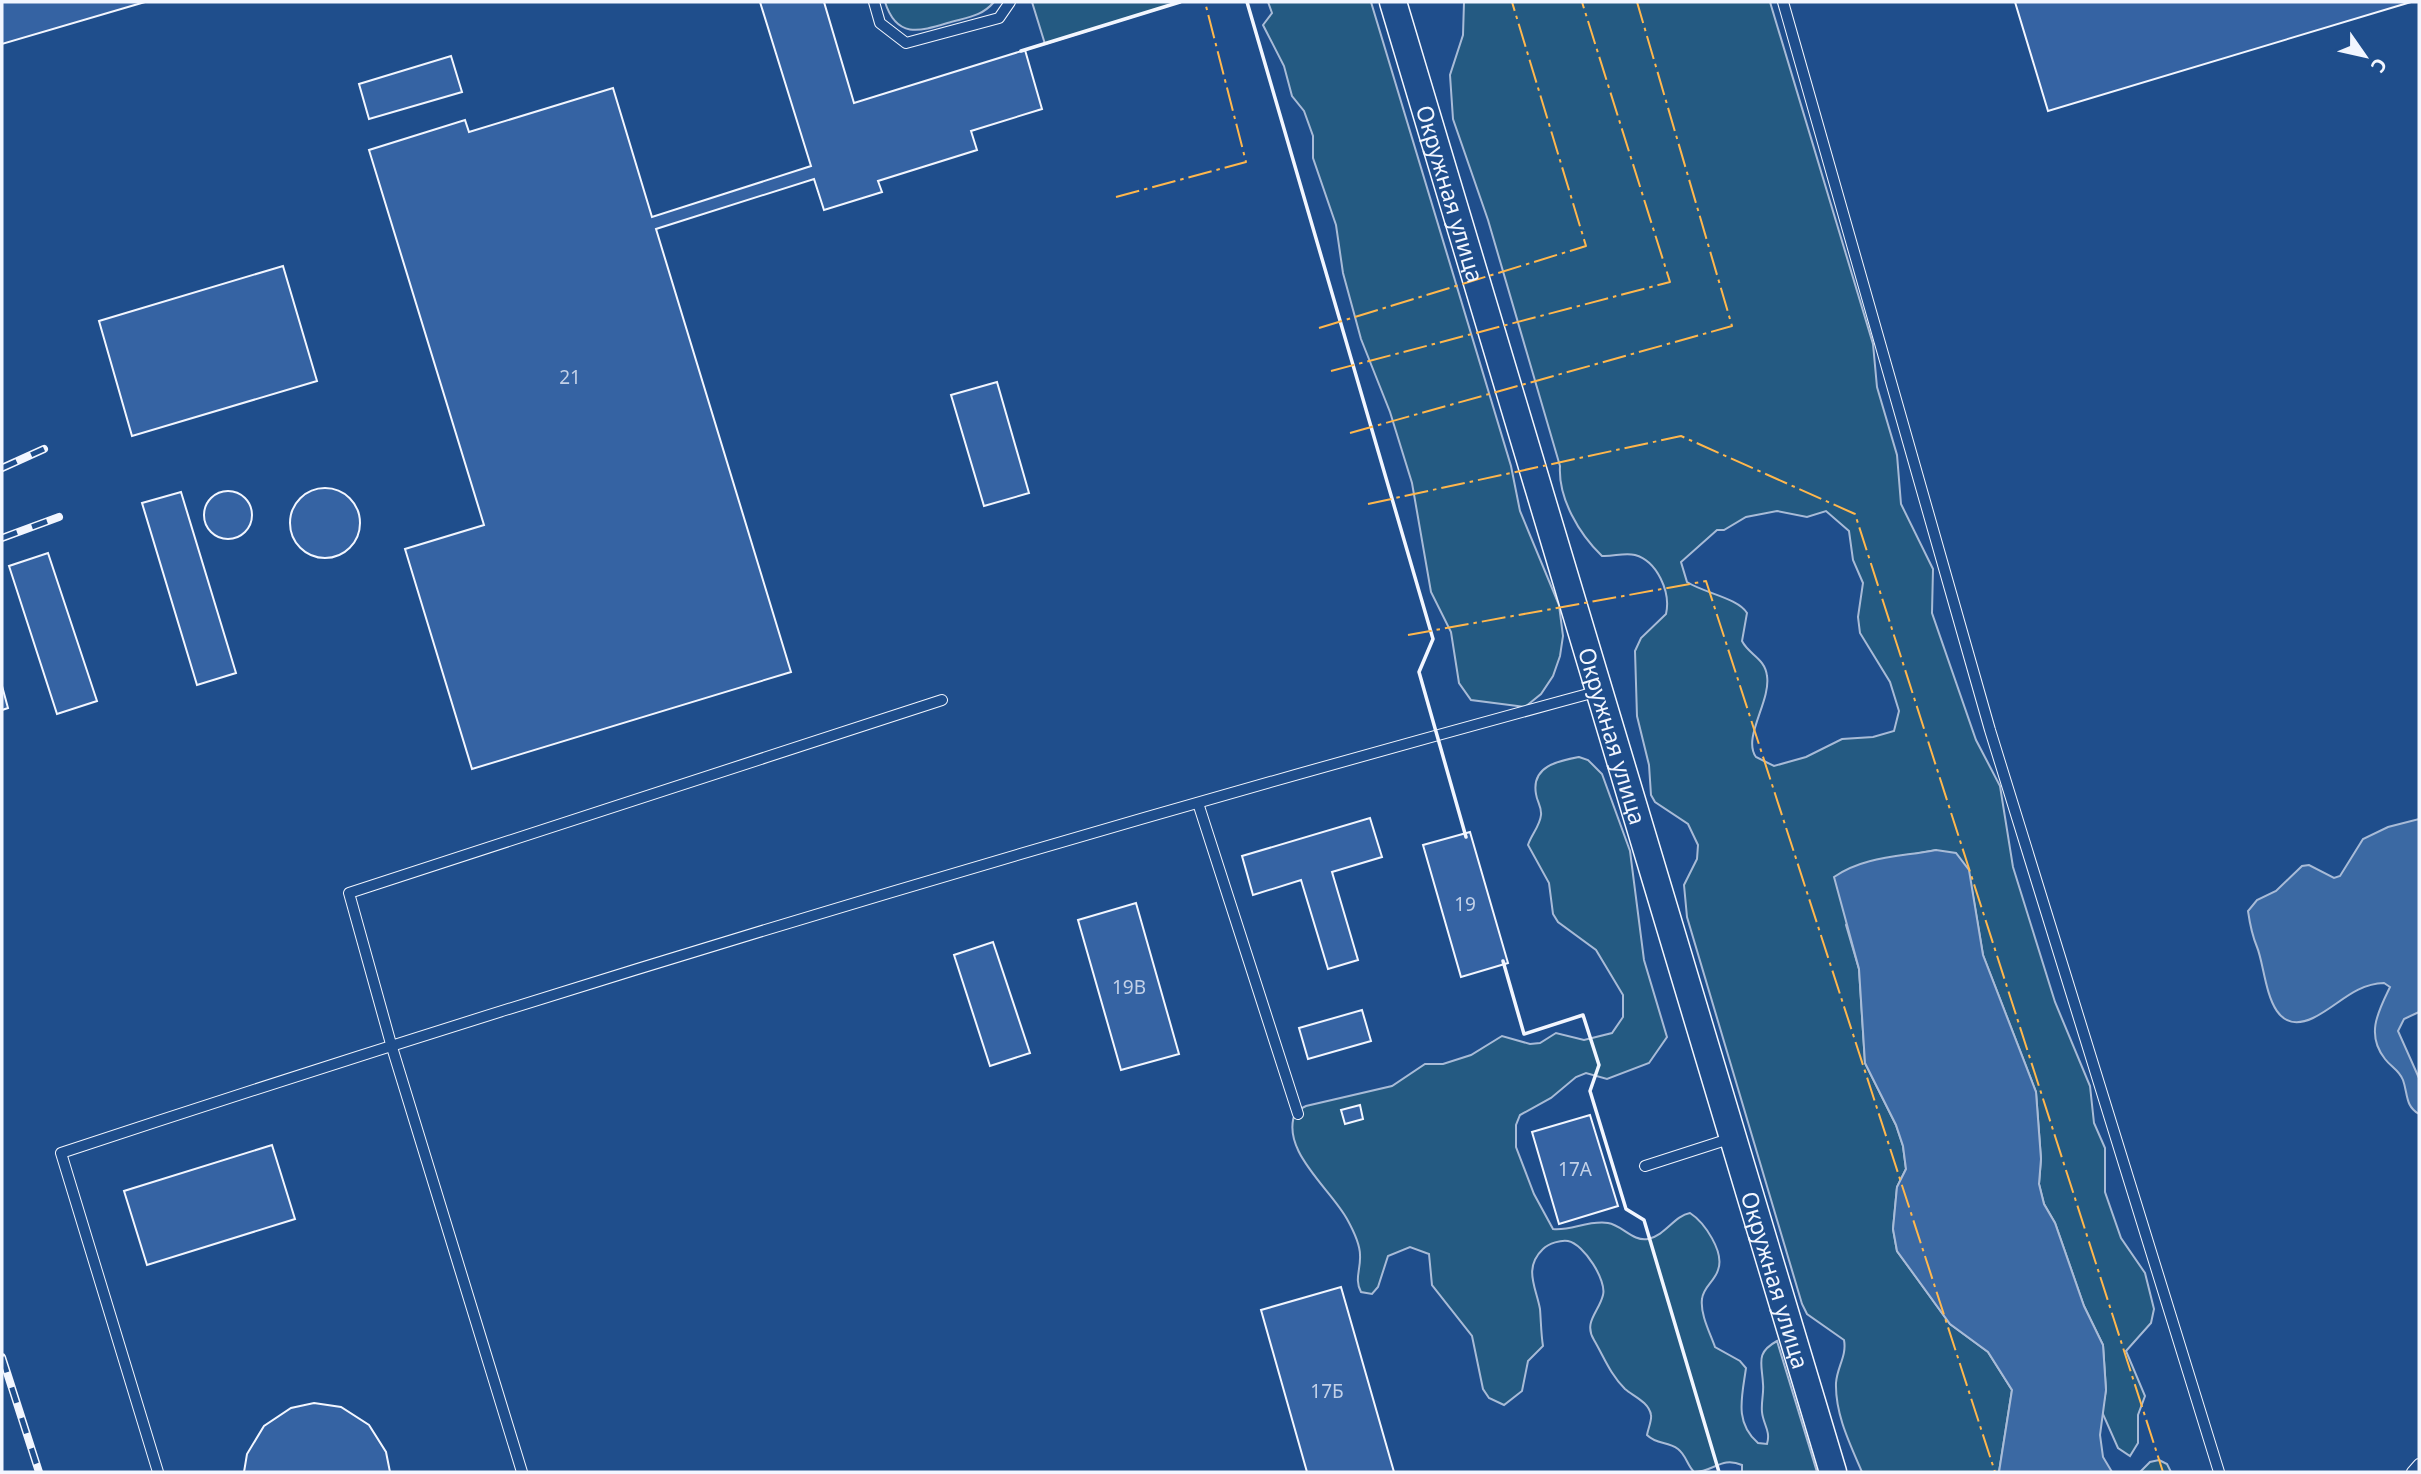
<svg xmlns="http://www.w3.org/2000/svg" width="2421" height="1474" font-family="'Noto Sans',sans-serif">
<rect width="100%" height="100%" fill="#1f4e8c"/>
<g fill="#245a82" stroke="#a8bbd7" stroke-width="2" fill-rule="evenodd">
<path d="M885,2H994C982,16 969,17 951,22C921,31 897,40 885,2Z"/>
<polygon points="1032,2 1180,2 1045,44"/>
<polygon points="1268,2 1371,2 1511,466 1520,511 1559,605 1563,636 1560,656 1553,676 1541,694 1525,707 1471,700 1459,683 1451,632 1431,592 1412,483 1390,412 1361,339 1343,273 1336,225 1313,158 1313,136 1304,111 1292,96 1284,66 1263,25 1272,13"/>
<path d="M1464,2H1770L1873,344L1877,387L1897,455L1901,504L1933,569L1932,613L1976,740L2000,786L2013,867L2055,1002L2090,1086L2094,1123L2105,1148V1192L2121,1238L2145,1273L2154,1309L2151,1323L2126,1351L2145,1396L2138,1415V1443L2130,1456L2118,1448L2102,1412L2106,1390L2103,1345L2084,1306L2055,1223L2044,1204L2039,1184L2041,1159L2036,1092L1983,955L1972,890L1936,850L1893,858L1846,925L1859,969L1865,1063L1896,1125L1903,1146L1906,1169L1897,1187L1893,1229L1897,1251L1950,1324L1988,1352L2012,1390L1999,1472H1862C1850,1444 1835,1414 1836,1383C1837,1367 1847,1356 1844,1340L1807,1314L1802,1304L1687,917L1684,885L1697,859L1698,845L1688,824L1655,802L1651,795L1649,765L1637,716L1635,651L1641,638L1666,614C1671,592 1657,561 1635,555C1624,552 1613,557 1602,556C1579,534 1558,498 1560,466L1488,220L1453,119L1450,75L1463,35ZM1777,511L1807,517L1826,511L1849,531L1853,560L1863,583L1858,617L1860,633L1890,682L1899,711L1894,731L1873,737L1842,739L1806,757L1774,766L1756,757C1742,738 1771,701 1767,676C1765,658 1749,655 1742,641L1747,613C1738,598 1704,593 1687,582L1681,562L1717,530H1724L1746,517Z"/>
<path d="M1579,757L1588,760L1602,774L1630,851L1644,960L1667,1037L1649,1063L1607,1079L1586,1073L1576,1077L1551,1098L1520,1115L1516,1125V1147L1534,1194L1553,1229C1571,1231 1588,1220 1608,1223C1622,1225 1633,1242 1648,1239C1666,1235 1674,1216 1690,1213C1704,1222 1725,1252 1718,1270C1715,1281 1703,1287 1702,1299C1700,1314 1710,1333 1715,1347L1740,1361L1746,1368C1742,1397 1734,1422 1758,1443L1767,1444C1771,1431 1763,1424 1762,1412C1761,1402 1764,1393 1763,1384C1762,1363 1755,1353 1777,1341L1817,1472H1742V1465C1721,1456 1714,1472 1694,1472C1687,1465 1686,1455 1678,1449C1667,1441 1657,1445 1647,1435C1648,1429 1652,1420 1651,1415C1649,1402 1633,1396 1625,1389C1610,1374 1604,1357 1594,1340C1583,1322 1599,1312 1603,1295C1607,1281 1584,1244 1568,1241C1561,1240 1549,1243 1543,1249C1523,1268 1536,1287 1540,1309C1541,1321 1541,1334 1543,1346L1528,1361L1522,1391L1504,1405L1489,1398L1483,1389L1472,1336L1432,1285L1429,1254L1410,1247L1388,1256L1378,1287L1372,1294L1361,1292C1354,1279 1361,1269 1360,1255C1360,1245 1352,1228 1347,1219C1331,1189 1278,1149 1296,1111L1306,1106L1392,1086L1425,1064H1443L1471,1055L1502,1036L1530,1044L1540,1043L1556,1033L1584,1040L1612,1033L1623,1017V995L1596,950L1558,922L1553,914L1549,883L1528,845C1531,835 1540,826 1541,815C1542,807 1537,802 1536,794C1531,766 1558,761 1579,757Z"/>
<polygon points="2159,1460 2167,1464 2171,1472 2140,1472 2150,1462"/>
</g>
<g fill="#3b69a3" stroke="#a8bbd7" stroke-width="2">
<path d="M2419,819V1012L2404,1019L2398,1031L2419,1078V1114C2405,1106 2408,1094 2403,1080C2399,1070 2391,1067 2385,1059C2365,1034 2379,1010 2390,987L2384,983C2354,984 2338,1006 2313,1018C2266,1040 2267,971 2257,947C2252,935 2250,925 2248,911L2257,900L2276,891L2302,866L2309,865L2334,878L2340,876L2363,839L2388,827Z"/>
<path d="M1936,850L1956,853L1969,870L1983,955L2036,1092L2041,1159L2039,1184L2044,1204L2055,1223L2084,1306L2103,1345L2106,1390L2100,1435L2103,1457L2112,1472H1999L2012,1390L1988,1352L1950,1324L1897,1251L1893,1229L1897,1187L1906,1169L1903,1146L1896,1125L1865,1063L1859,969L1834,877C1864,856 1900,857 1936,850Z"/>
</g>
<g fill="#3563a3" stroke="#f2f6ff" stroke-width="2">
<polygon points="2,2 145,2 2,44"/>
<polygon points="760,2 824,2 854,103 1025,50 1042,109 971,131 977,150 878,181 882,192 824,210 814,179 656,229 791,672 472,769 405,549 484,525 369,150 465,120 469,132 613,88 652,217 811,166"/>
<polygon points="2015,2 2411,2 2048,111"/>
<polygon points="451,56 462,92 369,119 359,84"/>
<polygon points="283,266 317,381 132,436 99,321"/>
<polygon points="997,382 1029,493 984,506 951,395"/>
<circle cx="325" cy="523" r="35"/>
<circle cx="228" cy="515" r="24"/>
<polygon points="181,492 236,673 197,685 142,503"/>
<polygon points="48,553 97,701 57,714 9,566"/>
<polygon points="2,686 8,708 2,710"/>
<polygon points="1370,818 1382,857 1332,872 1358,960 1328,969 1301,880 1253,895 1242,856"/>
<polygon points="1470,832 1508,963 1461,977 1423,845"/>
<polygon points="1136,903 1179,1054 1121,1070 1078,920"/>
<polygon points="993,942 1030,1053 990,1066 954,955"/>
<polygon points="1362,1010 1371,1041 1308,1059 1299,1028"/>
<polygon points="1360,1105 1363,1119 1345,1124 1341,1110"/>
<polygon points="1590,1115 1618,1206 1559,1224 1532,1132"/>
<polygon points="272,1145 295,1219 147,1265 124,1191"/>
<polygon points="1341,1287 1394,1472 1307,1472 1261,1310"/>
<polygon points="314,1403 341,1407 369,1425 386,1452 390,1472 244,1472 247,1454 264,1426 291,1408"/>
</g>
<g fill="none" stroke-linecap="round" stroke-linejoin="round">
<g stroke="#f2f6ff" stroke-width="12">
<g id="lane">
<polyline points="874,2 880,23 906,43 999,18 1010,2"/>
<polyline points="1783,2 1990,730 2219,1472"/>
<polyline points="1198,803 1298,1114"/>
<polyline points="1645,1166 1732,1138"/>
<path d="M158,1472L61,1153C569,985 1082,831 1599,691"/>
<polyline points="522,1472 391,1044 349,893 942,700"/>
<polyline points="2412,1472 2419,1464"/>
</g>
</g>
<g stroke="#f2f6ff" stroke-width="29">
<g id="secondary">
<path id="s1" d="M1393,2L1833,1472"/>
</g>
</g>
<use href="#lane" stroke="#1f4e8c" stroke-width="10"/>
<use href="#secondary" stroke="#1f4e8c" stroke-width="26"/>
<g stroke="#f2f6ff" stroke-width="8">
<g id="rail">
<polyline points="2,468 44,449"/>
<polyline points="2,538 59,517"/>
<polyline points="2,1357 39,1472"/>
</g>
</g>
<use href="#rail" stroke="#1f4e8c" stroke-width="5" stroke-dasharray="16" stroke-linecap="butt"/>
<g stroke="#f2f6ff" stroke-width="3.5">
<polyline points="1247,2 1433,639 1419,672 1466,837"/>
<polyline points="1021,51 1180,2"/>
<polyline points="1503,961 1524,1034 1583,1015 1599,1065 1590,1091 1626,1209 1644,1220 1719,1472"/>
</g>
<g stroke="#ffb74d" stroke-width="2" stroke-dasharray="24 5 3.5 5" stroke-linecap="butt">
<polyline points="1116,197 1246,162 1205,2"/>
<polyline points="1319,328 1586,246 1512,2"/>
<polyline points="1331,371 1670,282 1582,2"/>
<polyline points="1350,433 1732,326 1637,2"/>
<polyline points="1368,504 1681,436 1855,514 2163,1472"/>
<polyline points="1408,635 1706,581 1995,1472"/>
</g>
</g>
<g text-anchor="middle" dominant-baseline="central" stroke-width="5" stroke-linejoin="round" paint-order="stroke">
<g font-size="19" fill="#c3d1e8">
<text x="570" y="377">21</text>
<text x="1465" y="904">19</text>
<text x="1129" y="987">19В</text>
<text x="1575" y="1169">17А</text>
<text x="1327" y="1391">17Б</text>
</g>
<g font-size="23" fill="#f2f6ff" stroke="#1f4e8c">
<text stroke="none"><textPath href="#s1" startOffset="200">Окружная улица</textPath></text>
<text stroke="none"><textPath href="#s1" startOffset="766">Окружная улица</textPath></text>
<text stroke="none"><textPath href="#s1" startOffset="1334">Окружная улица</textPath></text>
</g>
</g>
<rect width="2421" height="1474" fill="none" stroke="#f2f6ff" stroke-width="7"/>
<g transform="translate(2365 56) rotate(124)" stroke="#1f4e8c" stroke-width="5" paint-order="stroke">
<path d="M0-5L12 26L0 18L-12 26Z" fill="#f2f6ff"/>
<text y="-10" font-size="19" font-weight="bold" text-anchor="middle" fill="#f2f6ff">С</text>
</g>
</svg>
